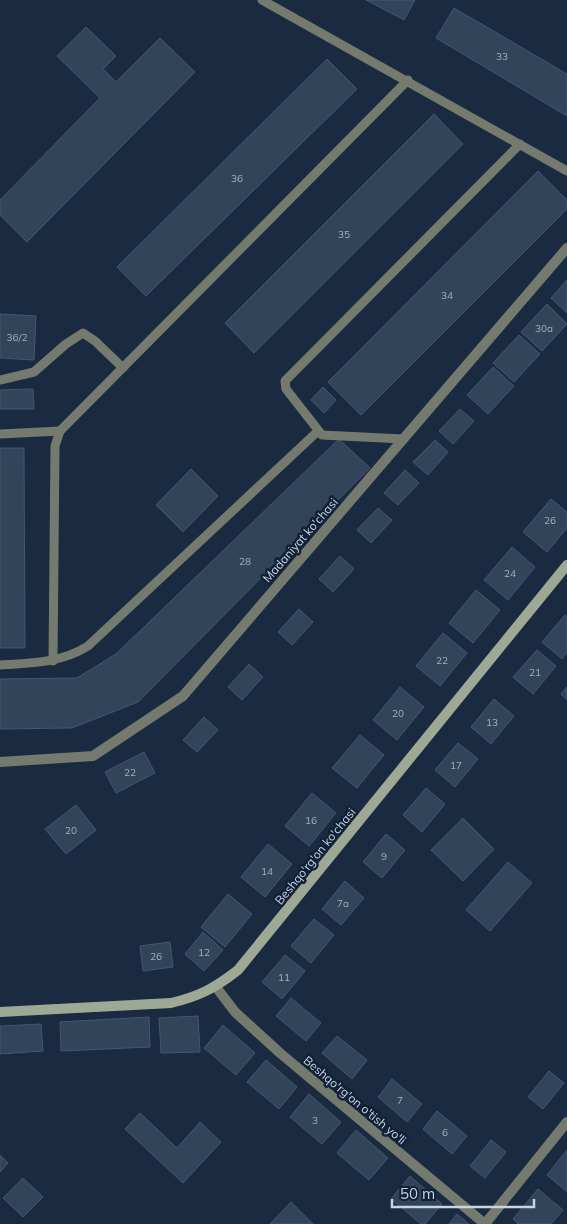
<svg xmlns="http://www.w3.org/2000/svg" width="567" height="1224" font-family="Mulish,sans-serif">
<rect width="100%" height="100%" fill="#1a2b41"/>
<g fill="#31445a" stroke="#44576f">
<polygon points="366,0 415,0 404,20"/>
<polygon points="454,8 567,74 567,116 436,38"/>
<polygon points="86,27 116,56 103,69 116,82 160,38 195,72 27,242 0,215 0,200 100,98 57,56"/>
<polygon points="327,59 357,89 146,296 117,267"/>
<polygon points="434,114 463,144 254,353 225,323"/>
<polygon points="538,171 567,200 567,209 361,415 328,382"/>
<polygon points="567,280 567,313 551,298"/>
<polygon points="547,304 567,324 542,351 521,332"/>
<polygon points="0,314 36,316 34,360 0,358"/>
<polygon points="519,335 540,354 514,382 493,363"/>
<polygon points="493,367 514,386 488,414 467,395"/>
<polygon points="323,387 336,400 324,413 311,400"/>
<polygon points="33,389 34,409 0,409 0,390"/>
<polygon points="460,409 474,421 453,444 439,431"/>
<polygon points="339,439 370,468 138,702 72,728 0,729 0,679 77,678 116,654"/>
<polygon points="435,440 448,452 428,475 413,462"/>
<polygon points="0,448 24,448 25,648 0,648"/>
<polygon points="191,469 218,496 183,532 156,505"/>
<polygon points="405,470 419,483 398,505 384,493"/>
<polygon points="551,499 567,512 567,528 547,552 523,532"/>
<polygon points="378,508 392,520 371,543 357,530"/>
<polygon points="512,547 535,567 508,600 484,580"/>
<polygon points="340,556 354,569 333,592 319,579"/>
<polygon points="476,590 500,610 473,643 449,623"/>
<polygon points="299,609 313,622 292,645 278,632"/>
<polygon points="565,615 567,617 567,652 562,659 542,642"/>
<polygon points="443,633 467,653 440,686 416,666"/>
<polygon points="537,650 556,666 533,694 513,677"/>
<polygon points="249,664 263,677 242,700 228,687"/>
<polygon points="400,687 424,707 397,740 373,720"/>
<polygon points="567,687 567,700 561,694"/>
<polygon points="494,699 514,716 491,744 471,727"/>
<polygon points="204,717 218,730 197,752 183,740"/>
<polygon points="360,735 384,755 357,788 332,768"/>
<polygon points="458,743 478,759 455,787 435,770"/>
<polygon points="144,752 155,773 116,793 105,772"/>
<polygon points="426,788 445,804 422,832 403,815"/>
<polygon points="312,793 336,813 309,846 285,826"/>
<polygon points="76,805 96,830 66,854 45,829"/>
<polygon points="463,818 494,849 463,881 431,850"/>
<polygon points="386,834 405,850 382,878 363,862"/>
<polygon points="268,844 292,864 265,897 241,877"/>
<polygon points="508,862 532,883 490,931 466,910"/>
<polygon points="345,881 364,898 341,925 322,909"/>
<polygon points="228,894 252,914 225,947 201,927"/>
<polygon points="314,919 334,935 311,963 291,946"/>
<polygon points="203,932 223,950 204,971 185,954"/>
<polygon points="170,942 173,967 143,971 140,946"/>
<polygon points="285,955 305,971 282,999 262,982"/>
<polygon points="291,998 321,1023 306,1041 276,1016"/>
<polygon points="198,1016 200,1052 161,1053 159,1018"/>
<polygon points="149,1017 150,1047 61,1051 60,1022"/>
<polygon points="41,1024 43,1051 0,1054 0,1026"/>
<polygon points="223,1025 255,1053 236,1075 204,1048"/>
<polygon points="337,1036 367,1060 352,1079 322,1053"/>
<polygon points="266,1060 297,1087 279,1109 247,1082"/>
<polygon points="549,1071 564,1083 543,1109 528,1097"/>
<polygon points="392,1079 422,1104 407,1122 378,1097"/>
<polygon points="309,1094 341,1122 322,1144 290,1117"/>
<polygon points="437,1111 467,1136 452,1154 423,1129"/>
<polygon points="140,1113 177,1148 200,1122 221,1142 183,1183 125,1129"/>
<polygon points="356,1130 388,1158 369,1180 337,1153"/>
<polygon points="491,1140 506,1152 485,1178 470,1166"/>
<polygon points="567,1150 567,1192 547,1175"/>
<polygon points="0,1155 8,1163 0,1172"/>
<polygon points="410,1176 442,1204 425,1224 421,1224 391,1199"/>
<polygon points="23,1178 43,1197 23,1217 3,1198"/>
<polygon points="538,1189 563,1210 551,1224 518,1224 513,1219"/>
<polygon points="291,1202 313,1224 270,1224"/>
<polygon points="457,1214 469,1224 449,1224"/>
</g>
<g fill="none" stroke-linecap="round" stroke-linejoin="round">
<g stroke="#747b6e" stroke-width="9">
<polyline points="262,0 567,171"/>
<polyline points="0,380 34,372 66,344 83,333 95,341 123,368"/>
<polyline points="0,434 60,431"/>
<polyline points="403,439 322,435 286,389 285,381 520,144"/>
<polyline points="53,661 55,446 60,431 408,80"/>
<path d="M0,665C31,663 61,663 88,646L317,432"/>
</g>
<g stroke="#747b6e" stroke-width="10">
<polyline points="0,762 93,756 183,696 567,248"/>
<polyline points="216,987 235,1012 280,1053 485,1224"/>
<polyline points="485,1224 567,1122"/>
</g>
<path stroke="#9ea995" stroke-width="10" d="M0,1012L171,1003C200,996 215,988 238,970L567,565"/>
</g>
<g text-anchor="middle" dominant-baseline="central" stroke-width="5" stroke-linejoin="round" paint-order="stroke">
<g font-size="10" fill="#a3b0c0">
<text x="502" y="56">33</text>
<text x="237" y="178">36</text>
<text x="344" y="234">35</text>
<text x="447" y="295">34</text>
<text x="544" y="328">30a</text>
<text x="17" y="337">36/2</text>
<text x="550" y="520">26</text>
<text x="245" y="561">28</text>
<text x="510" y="573">24</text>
<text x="442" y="660">22</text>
<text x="535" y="672">21</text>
<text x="398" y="713">20</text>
<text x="492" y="722">13</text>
<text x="456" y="765">17</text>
<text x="130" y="772">22</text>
<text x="311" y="820">16</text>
<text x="71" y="830">20</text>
<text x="384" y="856">9</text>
<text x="267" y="871">14</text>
<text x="343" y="903">7a</text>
<text x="204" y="952">12</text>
<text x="156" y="956">26</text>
<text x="284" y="977">11</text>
<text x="400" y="1100">7</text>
<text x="315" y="1120">3</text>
<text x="445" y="1132">6</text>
</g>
<g font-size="12" fill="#c9d4e2" stroke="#112136">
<text transform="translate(300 540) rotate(-49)">Madaniyat ko'chasi</text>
<text transform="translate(315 856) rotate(-51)">Beshqo'rg'on ko'chasi</text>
<text transform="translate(355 1100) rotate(40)">Beshqo'rg'on o'tish yo'li</text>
</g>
</g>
<path d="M392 1199v8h142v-8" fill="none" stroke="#c9d4e2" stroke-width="2.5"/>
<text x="400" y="1199" font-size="15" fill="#c9d4e2" stroke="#112136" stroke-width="4" paint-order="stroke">50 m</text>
</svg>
